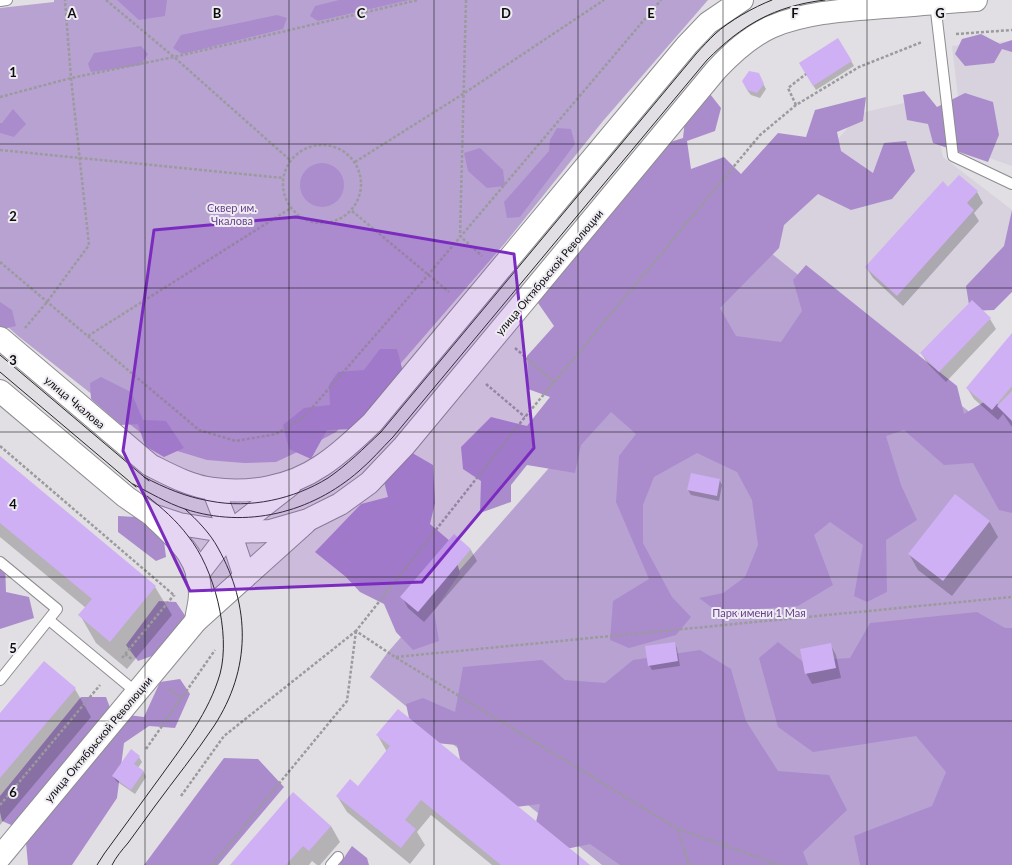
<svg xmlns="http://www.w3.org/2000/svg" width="1012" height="865" font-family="Lato,sans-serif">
<rect width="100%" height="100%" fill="#e1dfe3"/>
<g fill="#d7d2dd">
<polygon points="1012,41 1012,166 964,149 952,46"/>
<polygon points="930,97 943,157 1012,210 1012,249 972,300 910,364 751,237 861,113"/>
</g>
<g fill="#b8a2d2">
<polygon points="54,0 708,0 603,121 506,242 369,400 336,432 308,447 276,462 244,463 207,460 174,450 141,433 18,336 0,320 0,8 54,2"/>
<polygon points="751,237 1012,446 1012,865 602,865 370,677 388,652"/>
</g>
<g fill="#aa8ccd">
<polygon points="117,0 167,0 165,16 139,20"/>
<polygon points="339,0 409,0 318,21 310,16 315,6"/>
<polygon points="277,15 287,18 283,29 182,54 173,48 181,35"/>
<polygon points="981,34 1000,44 1012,40 1012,52 1002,49 994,63 965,66 955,54 962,39"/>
<polygon points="141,46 148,54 141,65 91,72 88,64 94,53"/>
<polygon points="924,91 937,107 965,93 993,102 999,135 988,162 933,143 928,124 907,120 903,95"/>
<polygon points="710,94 721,108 715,131 687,141 691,169 724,157 741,174 778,133 806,137 815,110 866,97 863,121 837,132 841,151 873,173 884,143 906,141 915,171 892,199 851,210 818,194 784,225 779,248 720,308 736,336 781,342 802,311 793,280 806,265 957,386 964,414 989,399 1012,413 1012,513 999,510 973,463 944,465 904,430 886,436 901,485 917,520 886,540 887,592 867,602 854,596 863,545 830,522 814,535 833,585 798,606 718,612 699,598 723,593 745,577 758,545 752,500 737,472 697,453 654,477 643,505 643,543 672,597 691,617 676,635 629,648 610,640 613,601 649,579 616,502 619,456 636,434 611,412 581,445 575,473 527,465 511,485 511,502 480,513 481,481 463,469 461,447 491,417 527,426 550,397 528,389 527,356 554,326 538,303 545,279 664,144 683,138 687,102"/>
<polygon points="13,109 26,124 14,137 0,133 0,123 2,123"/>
<polygon points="557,128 571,129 575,144 520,217 507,218 504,202 549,151 550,140"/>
<polygon points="480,148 503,170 505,186 487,188 468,171 464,153"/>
<polygon points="1012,210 1012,292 994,310 970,311 966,286 1004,246"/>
<polygon points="0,302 12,310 16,326 3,329 0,327"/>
<polygon points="380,349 397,349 403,372 354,429 327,430 311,459 289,449 283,425 304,408 330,405 329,385 338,372 364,370"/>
<polygon points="101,377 131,392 143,420 166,421 184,448 164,457 145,446 138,424 121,425 91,399 90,383"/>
<polygon points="402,447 433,465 435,503 430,524 451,542 460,573 434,611 439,641 413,650 396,632 384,604 360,592 346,577 315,552 361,504 388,497 381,470"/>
<polygon points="118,516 136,517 164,541 166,557 156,561 118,532"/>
<polygon points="0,562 5,562 6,592 29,597 34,618 0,629"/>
<polygon points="159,601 176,602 188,620 163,652 138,661 126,645"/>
<polygon points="977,612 1005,628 1012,628 1012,865 860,865 854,836 932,806 946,772 916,736 813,752 778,727 759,658 778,642 802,661 850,658 870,623"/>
<polygon points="700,650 731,669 746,721 778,771 829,775 847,810 803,852 808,865 620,865 590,844 547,853 531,845 540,804 500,809 465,783 457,745 414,741 406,704 423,698 455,712 463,667 542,660 565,680 605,683 633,660"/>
<polygon points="180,679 190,694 175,728 149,726 124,743 117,798 72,865 28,865 25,831 2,821 0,812 0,796 81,697 106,697 112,713 144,717 160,682"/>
<polygon points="224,758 258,759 284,787 218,865 144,865"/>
<polygon points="352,846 367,858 369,865 339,865"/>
</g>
<circle fill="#ab8dce" cx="322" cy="185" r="22"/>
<g fill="#0003">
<polygon points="838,39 854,66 816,90 800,63"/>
<polygon points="761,80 766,89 760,98 751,95 747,90"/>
<polygon points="959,176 977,192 983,203 974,213 979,221 903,306 873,278 866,267 948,188"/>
<polygon points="990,319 996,329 946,382 928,364 921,353"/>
<polygon points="1012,335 1012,427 1003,414 998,420 974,399 967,388"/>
<polygon points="0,458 155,587 172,615 127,669 96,643 80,615 86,608 0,537"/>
<polygon points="692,474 719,479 722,485 719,501 691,495 688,490"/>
<polygon points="989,521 998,537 952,596 918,570 909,554"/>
<polygon points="454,536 471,550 477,561 424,622 408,608 402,597"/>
<polygon points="674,643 677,648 680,666 652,670 649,665"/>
<polygon points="830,644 836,655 841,678 812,684 806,673"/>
<polygon points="75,689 91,717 0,825 0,715"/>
<polygon points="378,736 589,865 492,865 431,815 417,832 425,845 410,864 347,812 337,796 358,787 387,752"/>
<polygon points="139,757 142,762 138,768 144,772 146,777 135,794 116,781 113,776"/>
<polygon points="331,826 340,842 320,865 317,865 312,861 309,865 231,865"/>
</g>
<g fill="#cfb0f4">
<polygon points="838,38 852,61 813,86 799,63"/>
<polygon points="749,71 759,73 764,84 757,93 747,90 742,81"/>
<polygon points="959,175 978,191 967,203 974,210 897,296 865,267 943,181 948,187"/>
<polygon points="972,300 991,318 939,372 920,353"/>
<polygon points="1012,333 1012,386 992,410 966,388"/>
<polygon points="1012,391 1012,421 997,406"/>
<polygon points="0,456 156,586 110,642 78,615 92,599 0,523"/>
<polygon points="691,473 720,479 717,496 687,490"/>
<polygon points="955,494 990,521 943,581 908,554"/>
<polygon points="454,534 471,549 418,612 400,597"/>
<polygon points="675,642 678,661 648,666 645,646"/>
<polygon points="831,643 836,668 805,674 800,649"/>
<polygon points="44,661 76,688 0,778 0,713"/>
<polygon points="398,709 578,855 590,865 501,865 421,800 405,820 416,829 401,848 336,796 350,779 358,786 390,746 376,735"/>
<polygon points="131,749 140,756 134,764 144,771 131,790 112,776"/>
<polygon points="293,792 331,826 309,851 303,846 286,865 230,865"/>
</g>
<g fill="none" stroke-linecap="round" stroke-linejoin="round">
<g stroke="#8e8d91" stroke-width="12">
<g id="lane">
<polyline points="0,1 7,0"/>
<polyline points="935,3 953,156 1012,184"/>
<polyline points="0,562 57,609 0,680"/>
<polyline points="49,620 136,692"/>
<polyline points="331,865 338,857"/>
</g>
</g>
<g stroke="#8e8d91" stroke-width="24">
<g id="secondary">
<path d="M0,338L150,465C170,475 190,486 213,489C249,494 290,487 321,466C340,454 356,438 372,423L687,45L708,23L742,0"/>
<path d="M0,391L126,497L152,515L179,524L230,532L270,531L308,520L340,504L369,483L404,446L716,70C732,53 749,37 771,27C806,12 847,10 885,7C915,5 946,2 976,0"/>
<polyline points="213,489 230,532 245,577"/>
<path d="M155,518C179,541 200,558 200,594C200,603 197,612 196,621"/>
<polyline points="197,575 230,532 290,485"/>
<polyline points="0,857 196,621 305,523"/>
</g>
</g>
<g stroke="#9b9a9d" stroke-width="2.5" stroke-dasharray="3 2" stroke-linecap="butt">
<polyline points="106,0 174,57 291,161"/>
<polyline points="466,0 460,236 482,256"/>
<polyline points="956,34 1012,30"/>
<polyline points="0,97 71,78 174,57 418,0"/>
<polyline points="796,105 788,88 806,74"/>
<circle cx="322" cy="184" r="39"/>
<polyline points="0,150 283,178"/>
<polyline points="355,162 463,94 604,0"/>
<polyline points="352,211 449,292"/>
<polyline points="0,262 199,430 236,441 276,434 304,417 428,275 661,0"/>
<polyline points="25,328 47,302 89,245 71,78 65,0"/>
<polyline points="88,336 291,208"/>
<polyline points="515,348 554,382"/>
<polyline points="486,384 525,417"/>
<polyline points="0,446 175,596"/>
<polyline points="125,654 133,660"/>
<polyline points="396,657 1012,597"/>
<polyline points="122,658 174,595"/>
<polyline points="169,689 181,698"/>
<polyline points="146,749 215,650"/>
<polyline points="181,796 224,736 356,631"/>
<polyline points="0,805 100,685"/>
<polyline points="678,829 689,865"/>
<polyline points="212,865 347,701 356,631"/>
<polyline points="780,865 678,829 395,657 356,631 525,417 760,135 796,105 859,67 922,42"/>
</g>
<use href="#lane" stroke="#fff" stroke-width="10"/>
<use href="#secondary" stroke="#fff" stroke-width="22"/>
<g stroke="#272628" stroke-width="1">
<polyline points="0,355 149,481"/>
<polyline points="0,372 136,487"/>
<path d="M144,477C165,488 186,497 210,501C250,509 294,499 328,478C347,465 364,448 381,432L696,54C702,47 709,40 715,34C729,21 754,7 772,0"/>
<path d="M133,484C150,493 167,503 185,509C246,529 311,513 359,471C371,461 382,448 393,437L707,60C742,25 774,6 825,0"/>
<path d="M97,865L104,854C123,828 142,802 161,776C184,744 209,712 220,674C231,633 214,568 188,536C176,520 162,508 147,496"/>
<path d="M112,865C116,857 122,850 128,843C137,831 146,818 155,806C174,780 196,753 214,726C251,669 251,607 218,548C210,533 197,520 185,509"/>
</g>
</g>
<path fill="#7b2cbf" fill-opacity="0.2" stroke="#7b2cbf" stroke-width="3" stroke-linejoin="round" d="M296,217L514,254L534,448L422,582L190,591L123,451L154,230Z"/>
<path fill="none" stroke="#0c0b0d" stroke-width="1" stroke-opacity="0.55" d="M145,0V865M289,0V865M434,0V865M578,0V865M723,0V865M867,0V865M0,144H1012M0,288H1012M0,432H1012M0,577H1012M0,721H1012"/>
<g text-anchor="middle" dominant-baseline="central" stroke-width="4" stroke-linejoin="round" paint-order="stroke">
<g font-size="11" fill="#663f8d" stroke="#eeecf1">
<text x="232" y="207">Сквер им.<tspan x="232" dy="13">Чкалова</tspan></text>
<text x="759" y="612">Парк имени 1 Мая</text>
</g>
<g font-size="11" fill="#0c0b0d" stroke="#eeecf1">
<text transform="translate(549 272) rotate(-50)">улица Октябрьской Революции</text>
<text transform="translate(75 402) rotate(40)">улица Чкалова</text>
<text transform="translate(98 739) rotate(-50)">улица Октябрьской Революции</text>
</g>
</g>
<g font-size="13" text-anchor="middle" font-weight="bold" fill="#0c0b0d" stroke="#eeecf1" stroke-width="4" stroke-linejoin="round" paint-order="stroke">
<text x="72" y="18">A</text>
<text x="217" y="18">B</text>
<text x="361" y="18">C</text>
<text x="506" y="18">D</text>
<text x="651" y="18">E</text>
<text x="795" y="18">F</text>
<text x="940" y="18">G</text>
<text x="13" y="77">1</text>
<text x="13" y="221">2</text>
<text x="13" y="365">3</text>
<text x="13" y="509">4</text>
<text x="13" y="653">5</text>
<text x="13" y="797">6</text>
</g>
</svg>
